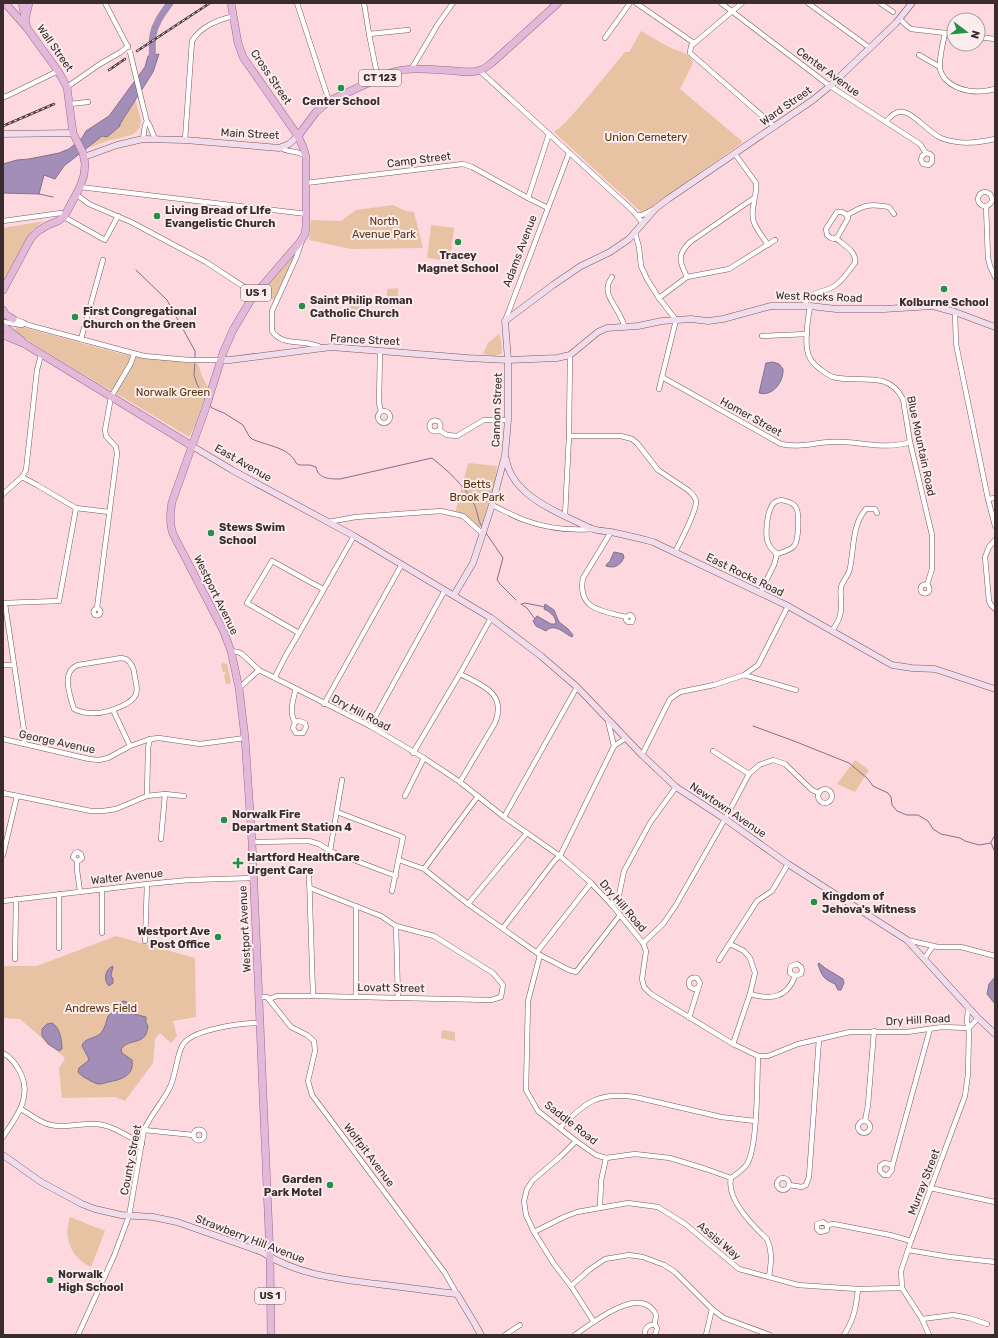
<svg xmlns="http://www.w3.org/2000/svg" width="998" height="1338" font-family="Rubik,sans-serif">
<rect width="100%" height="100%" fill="#fdd8df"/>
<g fill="#e8c3a3">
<path d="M641,31C650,36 659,42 669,47C677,51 691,52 693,63L680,89L743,142L647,210L641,212L554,132L565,123L581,105L625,52H629Z"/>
<polygon points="135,99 141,121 140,127 137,131 132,135 107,141 88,148 86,148 102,136 120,126 120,124"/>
<polygon points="393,205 406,211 414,212 423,248 351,249 309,240 311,220 341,221 356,210"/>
<polygon points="44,221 33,229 3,281 3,228"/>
<polygon points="431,225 454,228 450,261 427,258"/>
<polygon points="293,256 294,256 294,257 274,300 261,293"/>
<polygon points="398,288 398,297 387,297 387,289"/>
<polygon points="347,306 366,307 366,314 347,312"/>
<path d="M16,326L22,327L122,354L146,358L198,364L203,378L208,387L196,423L189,437C132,402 74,370 18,334L15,331Z"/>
<path d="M499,334C501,338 503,349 501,354L494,356L483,354L488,343Z"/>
<path d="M468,463L497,466L495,481L482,526L478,527C472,520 464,515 455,513Z"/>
<polygon points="223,663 227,664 231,682 228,684 226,684 224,676 226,672 223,672 221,665"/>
<polygon points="855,760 869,770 855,792 837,784"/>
<polygon points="116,936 195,958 196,1017 173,1021 177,1036 171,1043 160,1033 155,1039 153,1063 125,1101 115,1097 62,1098 59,1069 65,1058 20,1019 3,1018 3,966 37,966"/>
<polygon points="442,1030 455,1032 455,1041 441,1038"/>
<path d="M70,1217L105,1231L91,1267C71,1258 63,1238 70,1217Z"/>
</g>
<g fill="#a38eb8" stroke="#83708f">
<polygon points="159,54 153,72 120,124 120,126 107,137 102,136 64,166 55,179 44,175 39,194 3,193 3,164 17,160 29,159 59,153 69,149 82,138 86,131 109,116 145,67 148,56"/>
<path d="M773,362L779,364L783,369C784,381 773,397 759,393L766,363Z"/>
<path d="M614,552L623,554L624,557C621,565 615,569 606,566V565L610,561Z"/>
<path d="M545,604L554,610L559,622L568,629L573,635L572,637C565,634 554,622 546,631L536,626L533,621L537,616L551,624H556C556,616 550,612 544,609Z"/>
<path d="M819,963L825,968L843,979L844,983L841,990H838L835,984C824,979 822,977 818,964Z"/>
<path d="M113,966L111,976L113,979V983L109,986C103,980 105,969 113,966Z"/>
<polygon points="995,977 995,1004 987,994 989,984"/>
<path d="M123,1001L127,1002L134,1014L146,1017V1023L148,1026C146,1047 130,1037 121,1049L122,1053L132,1060C135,1076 120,1080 108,1082C105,1083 102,1084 99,1084C95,1084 79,1075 78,1072L79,1068L88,1061L89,1059L82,1046C84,1038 94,1039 100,1034C105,1029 106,1022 108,1016C114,1012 116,1005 123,1001Z"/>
<path d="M52,1023C60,1027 62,1041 62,1049L59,1051L48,1044L42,1036V1029L47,1024Z"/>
</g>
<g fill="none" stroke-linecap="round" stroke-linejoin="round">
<g stroke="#83708f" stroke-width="1">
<polyline points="39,194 53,197"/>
<polyline points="136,270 167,300 195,351 195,358"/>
<polyline points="195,361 194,375 197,384 205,399"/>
<path d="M210,405L212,408L224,413L243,425L249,436L252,439C267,446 289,447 296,463L299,465H310L316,467C318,479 330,479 340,479L432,458C448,471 464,485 474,504C478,511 477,519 482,527"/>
<polyline points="486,533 503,558 497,580 500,584 516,600"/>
<polyline points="521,604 527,608 535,619"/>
<polyline points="522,604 525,603 545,607"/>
<polyline points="753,726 794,741 849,763 867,778 873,786 888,793 891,797 892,805 897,811 907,815 918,815 928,821 933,829 941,834 960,838 965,841 979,845 991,843"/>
<polyline points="991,842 995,835"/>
<polyline points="991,843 995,852"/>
</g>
<path stroke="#a38eb8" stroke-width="7" d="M151,64C154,54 151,45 153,35C155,23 163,13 170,3"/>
<g stroke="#785960" stroke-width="5.5">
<g id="street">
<polyline points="105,3 128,47"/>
<polyline points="297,3 329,101"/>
<polyline points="364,3 369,34 378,79"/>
<polyline points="636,3 694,43"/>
<polyline points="721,3 830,86 920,144 926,153 930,154 932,156 932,162 929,165 923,164 921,160 922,156 926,153"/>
<polyline points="742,3 691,46 690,53 775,127"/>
<polyline points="808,3 870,48"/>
<polyline points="880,3 893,12"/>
<polyline points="900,19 907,26 911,29 954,34"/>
<path d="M945,33C943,43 939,58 940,68C940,72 943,76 945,79C958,92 978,94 995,89"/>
<polyline points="369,34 408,30"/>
<polyline points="978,37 995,39"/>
<polyline points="605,38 630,3"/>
<polyline points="919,55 940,67"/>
<polyline points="412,68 438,24 453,3"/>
<polyline points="480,71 632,210 643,223"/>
<polyline points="67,87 100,64 121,52 128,46"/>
<polyline points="3,97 7,96 58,71"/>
<polyline points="142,102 147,122 149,124 155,139"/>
<polyline points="70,104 88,102"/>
<path d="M886,122C905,95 921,129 941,138C959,145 977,143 995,139"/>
<polyline points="143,139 145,125 147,122"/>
<path d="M185,140L192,41C201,26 218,20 234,16"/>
<path d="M281,148C288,153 298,150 305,156"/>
<path d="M735,154L756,183C757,190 755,195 754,202C749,223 757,228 768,245"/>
<polyline points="306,183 463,164 472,167 528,198 548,208"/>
<polyline points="80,187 307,214"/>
<circle cx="985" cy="199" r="7"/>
<polyline points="77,195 89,204 131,222 206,262 255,294"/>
<polyline points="528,198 549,134"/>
<polyline points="986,206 988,258 990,266 995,277"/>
<path d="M837,212C842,211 846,213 848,218L847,220L838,236L834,239L831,238L827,235L826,229Z"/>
<polyline points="637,215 642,215 654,209"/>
<path d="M847,215C865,205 869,203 889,207L894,214"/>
<polyline points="3,221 61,213 64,217 105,240 118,216"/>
<polyline points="635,233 639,247 641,266 647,279 659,298 676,320 659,389"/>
<path d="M302,241L296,258L272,311V331C283,348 307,338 322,348"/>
<path d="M612,277C602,291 611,299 618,312C621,317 623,322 625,327"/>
<path d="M687,277C679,261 677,255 690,242L754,198"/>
<polyline points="659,298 687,277 729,269 775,240"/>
<path d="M804,306C813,287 824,295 837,284C844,279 849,270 855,263C857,251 843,245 836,238"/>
<path d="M810,306C808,319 805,335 807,349C808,358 813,364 820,369C824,372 829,376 833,377C859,384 887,369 903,399L910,442L932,535V569L927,585"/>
<polyline points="955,312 956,344 988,499 995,526"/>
<polyline points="10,318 22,322 28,325 144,356 189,360 221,360"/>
<polyline points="505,321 569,153"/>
<polyline points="3,322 22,325 24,323"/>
<polyline points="762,336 807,334"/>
<polyline points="81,339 103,260"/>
<polyline points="380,351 379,403 381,411"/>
<path d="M662,377L781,444C799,448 813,443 830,442C857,440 884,451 910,442"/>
<circle cx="384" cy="417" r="6"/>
<circle cx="435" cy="426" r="5.5"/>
<polyline points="439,430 447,435 457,436 484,420 508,420"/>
<path d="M569,436H621L632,439L637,443L658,470L688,490C691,493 695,496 696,501C697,511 680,542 675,552"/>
<polyline points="22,477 37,485 76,508 109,512"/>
<polyline points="3,494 22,477 26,470 37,370 41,355"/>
<polyline points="988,499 995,498"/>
<path d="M781,500C786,501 792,502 795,506C800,511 799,540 794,546C791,550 783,552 777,554C774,551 770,548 769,545C764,536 767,512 773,504C775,501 777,501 781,500Z"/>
<path d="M492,505C503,510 513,516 524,520C546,528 568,531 592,529"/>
<polyline points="565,516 569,436 570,355"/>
<polyline points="328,522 356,517 441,511 463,516 483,534"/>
<path d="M611,532L583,578C577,610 603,611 626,617L630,615L632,616L633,619L632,622H628L626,620V617"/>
<polyline points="995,540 989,547 985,557 989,601 991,605 995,609"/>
<circle cx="925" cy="589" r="4.5"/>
<polyline points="760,593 774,565 777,554"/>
<polyline points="3,603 59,601 76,508"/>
<polyline points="5,604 25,737 24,744"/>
<polyline points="97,608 117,454 116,447 106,436 105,430 111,397 131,363 134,354"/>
<circle cx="97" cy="612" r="3.5"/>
<path d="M832,631C839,621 842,614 841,602C841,597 840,592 841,587C843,580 849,575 850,568C854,549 852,524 866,509H875L877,513"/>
<polyline points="299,633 247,603 272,561 323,589"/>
<polyline points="231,651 238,652 242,654 259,670 370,726 424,758 460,782 504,817 560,856 591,883 611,904 643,943 646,951 642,979 644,987 651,994 733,1044 758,1056 768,1056 798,1044 850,1032 907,1032 942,1027 969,1028 967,1022 968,1008"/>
<path d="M121,658L126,659C133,664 134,670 135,678C136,683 138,689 136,694C134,700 128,703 122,706C107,713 90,717 74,709C71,700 65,682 69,674C70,669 74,667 78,665Z"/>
<polyline points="3,665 14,665"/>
<polyline points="744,675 796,690"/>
<polyline points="275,677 285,657 299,633 354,536"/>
<polyline points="239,688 259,670"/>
<polyline points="324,704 402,564"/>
<polyline points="113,710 130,746"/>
<polyline points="608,721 614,746"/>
<path d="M295,722L299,721L305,723L306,727L303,733H296L293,728L295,722C289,713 293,699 296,689"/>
<polyline points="370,726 445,590"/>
<polyline points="3,739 89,759 99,760 108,758 130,746 150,739 159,738 200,744 245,738"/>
<polyline points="713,751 749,774"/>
<polyline points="413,753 461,672 491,618"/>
<polyline points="642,755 670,699 680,692 714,685 744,675 758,665 788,606"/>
<path d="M460,782L495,723C507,693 482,685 460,674"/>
<circle cx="825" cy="796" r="7"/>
<polyline points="3,793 91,811 103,811 116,809 147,796 165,794 184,796"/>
<polyline points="147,796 148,748 150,739"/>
<polyline points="405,796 424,758"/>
<polyline points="337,812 403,837 392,891"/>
<polyline points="504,817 577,687"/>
<polyline points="161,839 165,794"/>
<polyline points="252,842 309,841 319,844 330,851 396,876"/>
<polyline points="330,851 342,780"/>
<polyline points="3,855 17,796"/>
<polyline points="399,860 424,869 468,904 540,955 569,970 576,972 620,915"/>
<polyline points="77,861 80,860 82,858 81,854 78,852 75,853 73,857 77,861 77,870 80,891"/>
<polyline points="424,869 478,796"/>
<polyline points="252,870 301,869 306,871 309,874 313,996"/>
<polyline points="3,901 147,884 189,880 253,878"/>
<polyline points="468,904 527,833"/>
<polyline points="611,904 619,895 624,871 650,823 676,787"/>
<polyline points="356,906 356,997"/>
<polyline points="396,926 398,997"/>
<polyline points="503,928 555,860 560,856 614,746 626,738"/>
<polyline points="102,933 102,889"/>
<polyline points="907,940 938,947 961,947 995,956"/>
<polyline points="145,941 147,884"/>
<polyline points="643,943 663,924 676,905 725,819 749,774 759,765 773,760 785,764 812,790 819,793"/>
<polyline points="730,944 744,951 750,958 755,973 750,994 733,1044"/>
<polyline points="59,948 59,894"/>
<polyline points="537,952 591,883"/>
<polyline points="540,955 528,1001 526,1090 538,1111 576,1141 596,1155 606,1158 635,1154 670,1158 706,1169 731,1178"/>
<polyline points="15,959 16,899"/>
<polyline points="924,959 933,946"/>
<polyline points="719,960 757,901 772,891 788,864"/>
<path d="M750,994C771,1000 787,998 795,976L801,974L802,970L801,967L797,964L791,966L790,969V973L795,976"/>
<polyline points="259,997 267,997 291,1027 307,1035 314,1041 315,1051 308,1081 312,1095 445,1273 457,1294"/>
<polyline points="269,999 277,996 313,996 491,1000 501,997 503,985 493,973 434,936 396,926 381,916 310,888"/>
<path d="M689,1018L700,983L697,978C691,976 687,981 690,987L694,989L698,988"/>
<path d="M3,1053C12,1058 17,1065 21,1074C32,1098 16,1117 3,1137"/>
<path d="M21,1109C30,1114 40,1123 51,1125C67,1129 86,1121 103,1125C117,1128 129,1137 142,1144"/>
<circle cx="864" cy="1127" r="6"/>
<polyline points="865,1121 868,1105 874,1031"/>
<path d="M560,1128C585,1102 598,1092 635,1097L721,1117L755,1121"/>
<circle cx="199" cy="1135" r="5.5"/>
<polyline points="144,1130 193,1135"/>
<polyline points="576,1141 560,1157 533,1180 527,1189 524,1201 526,1215 534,1232 554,1264 571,1286 594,1322"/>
<polyline points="892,1167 890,1164 884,1163 880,1166 880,1171 884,1175 888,1175 892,1170 892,1167 930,1029"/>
<circle cx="783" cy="1184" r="6"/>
<path d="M731,1178C737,1174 743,1170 747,1164C758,1146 757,1079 758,1056"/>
<path d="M731,1178C726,1199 753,1226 767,1239C773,1253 771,1262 769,1277"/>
<polyline points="789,1185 802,1187 806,1185 809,1177 819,1039"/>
<polyline points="930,1188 995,1202"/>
<polyline points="600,1208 601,1181 606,1158"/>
<polyline points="827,1225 827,1230 825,1231 820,1232 817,1229 817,1224 823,1222 827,1225 834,1224 890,1235 911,1241"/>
<polyline points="534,1232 564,1217 577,1212 628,1203 658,1207 685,1224 739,1269 798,1285 858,1289 902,1288"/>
<polyline points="908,1250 950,1257 995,1262"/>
<polyline points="571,1286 589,1270 605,1259 629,1255 643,1257 664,1265 675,1272 712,1309 724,1318 770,1335"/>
<polyline points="922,1319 953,1315 969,1318 987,1324"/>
<path d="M78,1335L114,1256L129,1216L144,1130C151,1114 163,1102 170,1087C176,1074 176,1059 182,1046C190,1029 243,1023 260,1023"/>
<polyline points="505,1335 520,1325"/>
<path d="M575,1335C592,1323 636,1288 653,1310C659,1316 654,1319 655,1324C655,1326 657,1327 657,1329L655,1335"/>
<path d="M645,1335C644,1329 648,1324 655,1325"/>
<polyline points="706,1335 712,1309"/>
<path d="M844,1335C854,1319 856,1308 858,1289"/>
<polyline points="929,1335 922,1319 902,1288 901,1271 911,1241 965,1096 968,1074 969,1028 978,1018"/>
</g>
</g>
<g stroke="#785960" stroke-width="7">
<g id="secondary">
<polyline points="3,134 73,133"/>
<polyline points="84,157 117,145 143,139 185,140 279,148 289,144 298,136"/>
<polyline points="221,360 230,360 331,347 467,358 508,360 557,358 570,355 598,332 607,328 638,326 662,321 691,319 708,321 723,319 771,306 810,306 836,309 884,309 933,306 955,312 995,327"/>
<polyline points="192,446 232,470 354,536 491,618 541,656 577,687 642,755 676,787 725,819 788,864 907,940 978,1018 995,1034"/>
<path d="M506,459C511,491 547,508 573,520C580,523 586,527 593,529C599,531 605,531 611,532C625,535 639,538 653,542L788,606L892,665L912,668L935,669L995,689"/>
<polyline points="454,595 473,563 476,554 492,505 505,455 508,420 508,360 505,321 553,285 581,266 610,252 629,239 656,208 668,199 813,100 830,86 896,23 912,3"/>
<path d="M3,1155L41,1182L82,1204L95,1209L121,1215L153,1217L177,1222L262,1252C297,1275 338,1279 377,1284C404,1287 430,1291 457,1294L475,1324L481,1335"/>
</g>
</g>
<g stroke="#9c698d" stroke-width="8">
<g id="primary">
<polyline points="22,3 27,28"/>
<path d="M231,3L238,43L243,57L298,136L303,147L306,157V226L305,234L300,242L252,298L233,330L223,353L206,407L172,502C170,513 169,523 173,534L223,630L231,651L239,688L245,738L252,842L259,1001L270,1257L271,1335"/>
<polyline points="26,16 29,3"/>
<path d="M298,136L316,112L329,101L390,73C411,66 433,70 456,71C464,72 473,73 481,70C486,68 490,64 494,61L558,3"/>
<polyline points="3,290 31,238 38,231 48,225 58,221 64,217 80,187 84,175 85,164 83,153 73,133 67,87 58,71 27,28 5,3"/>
<polyline points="3,310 6,315 13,319"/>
<polyline points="3,326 22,341"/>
<polyline points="3,335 25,344 192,446"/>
</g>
</g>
<use href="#street" stroke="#fff" stroke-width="4.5"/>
<use href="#secondary" stroke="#f1dcec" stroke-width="6"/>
<use href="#primary" stroke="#e3b9d9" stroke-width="7"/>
<g stroke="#4f3e42" stroke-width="2.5">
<g id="rail">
<polyline points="137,51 210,3"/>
<polyline points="109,70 125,59"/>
<polyline points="3,126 54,104"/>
</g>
</g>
<use href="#rail" stroke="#fbecee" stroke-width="1" stroke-dasharray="3" stroke-linecap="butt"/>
<g stroke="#785960" stroke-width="5.5" stroke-linecap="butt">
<polyline id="street-bridge" points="130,52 142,102"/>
</g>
<use href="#street-bridge" stroke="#fff" stroke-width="4.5"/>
</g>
<g fill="#248f47" stroke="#fbecee" stroke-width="1.5">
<circle cx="341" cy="88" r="4"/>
<circle cx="157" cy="216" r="4"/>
<circle cx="458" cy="242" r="4"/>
<circle cx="944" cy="289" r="4"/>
<circle cx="302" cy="306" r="4"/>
<circle cx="75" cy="317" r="4"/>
<circle cx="211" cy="533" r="4"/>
<circle cx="224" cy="820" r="4"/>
<path d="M236 857h4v4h4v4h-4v4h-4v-4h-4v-4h4z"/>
<circle cx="814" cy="902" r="4"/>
<circle cx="218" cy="937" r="4"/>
<circle cx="330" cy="1185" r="4"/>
<circle cx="50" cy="1280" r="4"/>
</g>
<g text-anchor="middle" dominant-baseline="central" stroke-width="4" stroke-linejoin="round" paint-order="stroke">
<g fill="#fbecee" stroke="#736568" stroke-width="1">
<rect x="359" y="70" width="42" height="16" rx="3"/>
<rect x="241" y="285" width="30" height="16" rx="3"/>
<rect x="255" y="1288" width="30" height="16" rx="3"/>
</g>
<g font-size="10" font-weight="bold" fill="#392b2e">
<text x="380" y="78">CT 123</text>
<text x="256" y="293">US 1</text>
<text x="270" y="1296">US 1</text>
</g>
<g font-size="11" fill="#392b2e" stroke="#fbecee">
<text transform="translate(55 48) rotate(55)">Wall Street</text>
<text transform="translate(828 72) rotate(36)">Center Avenue</text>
<text transform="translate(271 77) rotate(56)">Cross Street</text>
<text transform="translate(786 106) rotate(-35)">Ward Street</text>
<text transform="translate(250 134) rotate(3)">Main Street</text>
<text transform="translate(419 160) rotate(-7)">Camp Street</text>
<text transform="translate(520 251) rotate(-69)">Adams Avenue</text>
<text transform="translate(819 297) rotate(2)">West Rocks Road</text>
<text transform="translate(365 340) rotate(3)">France Street</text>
<text transform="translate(497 410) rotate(-88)">Cannon Street</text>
<text transform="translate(751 417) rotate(29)">Homer Street</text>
<text transform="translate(921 446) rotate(78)">Blue Mountain Road</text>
<text transform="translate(243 463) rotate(30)">East Avenue</text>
<text transform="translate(745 575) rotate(26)">East Rocks Road</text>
<text transform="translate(216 595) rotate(64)">Westport Avenue</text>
<text transform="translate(361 713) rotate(28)">Dry Hill Road</text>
<text transform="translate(57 742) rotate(12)">George Avenue</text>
<text transform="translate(728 810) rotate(34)">Newtown Avenue</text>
<text transform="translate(127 877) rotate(-6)">Walter Avenue</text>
<text transform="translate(623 906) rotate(49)">Dry Hill Road</text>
<text transform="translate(245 929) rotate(-93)">Westport Avenue</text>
<text transform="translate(391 988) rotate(1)">Lovatt Street</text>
<text transform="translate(918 1020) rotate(-3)">Dry Hill Road</text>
<text transform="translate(571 1123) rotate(38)">Saddle Road</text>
<text transform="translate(369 1155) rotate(53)">Wolfpit Avenue</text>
<text transform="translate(131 1160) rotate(-79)">County Street</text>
<text transform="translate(924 1182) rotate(-69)">Murray Street</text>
<text transform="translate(250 1239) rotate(21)">Strawberry Hill Avenue</text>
<text transform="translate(719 1241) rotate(40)">Assisi Way</text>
</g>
<g font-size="11" font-weight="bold" fill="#392b2e" stroke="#fbecee" text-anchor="start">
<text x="341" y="101" text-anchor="middle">Center School</text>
<text x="165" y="210">Living Bread of LIfe<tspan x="165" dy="13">Evangelistic Church</tspan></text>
<text x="458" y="255" text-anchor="middle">Tracey<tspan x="458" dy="13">Magnet School</tspan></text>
<text x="310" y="300">Saint Philip Roman<tspan x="310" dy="13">Catholic Church</tspan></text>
<text x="944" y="302" text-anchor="middle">Kolburne School</text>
<text x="83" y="311">First Congregational<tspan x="83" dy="13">Church on the Green</tspan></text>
<text x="219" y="527">Stews Swim<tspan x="219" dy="13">School</tspan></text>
<text x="232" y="814">Norwalk Fire<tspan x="232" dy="13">Department Station 4</tspan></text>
<text x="247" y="857">Hartford HealthCare<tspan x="247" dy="13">Urgent Care</tspan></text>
<text x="822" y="896">Kingdom of<tspan x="822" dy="13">Jehova's Witness</tspan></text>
<text x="210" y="931" text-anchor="end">Westport Ave<tspan x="210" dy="13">Post Office</tspan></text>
<text x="322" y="1179" text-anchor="end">Garden<tspan x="322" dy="13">Park Motel</tspan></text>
<text x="58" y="1274">Norwalk<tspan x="58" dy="13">High School</tspan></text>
</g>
<g font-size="11" fill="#5a340a" stroke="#fbecee">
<text x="646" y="137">Union Cemetery</text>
<text x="384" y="221">North<tspan x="384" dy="13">Avenue Park</tspan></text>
<text x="173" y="392">Norwalk Green</text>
<text x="477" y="484">Betts<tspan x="477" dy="13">Brook Park</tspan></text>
<text x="101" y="1008">Andrews Field</text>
</g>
</g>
<rect width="998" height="1338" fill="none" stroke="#392b2e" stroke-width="8"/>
<g transform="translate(966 32) rotate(106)"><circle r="19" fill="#fbecee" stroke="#ad9fa1"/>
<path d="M0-3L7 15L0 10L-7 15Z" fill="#248f47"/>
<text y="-6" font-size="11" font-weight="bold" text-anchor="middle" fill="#392b2e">N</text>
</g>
</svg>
